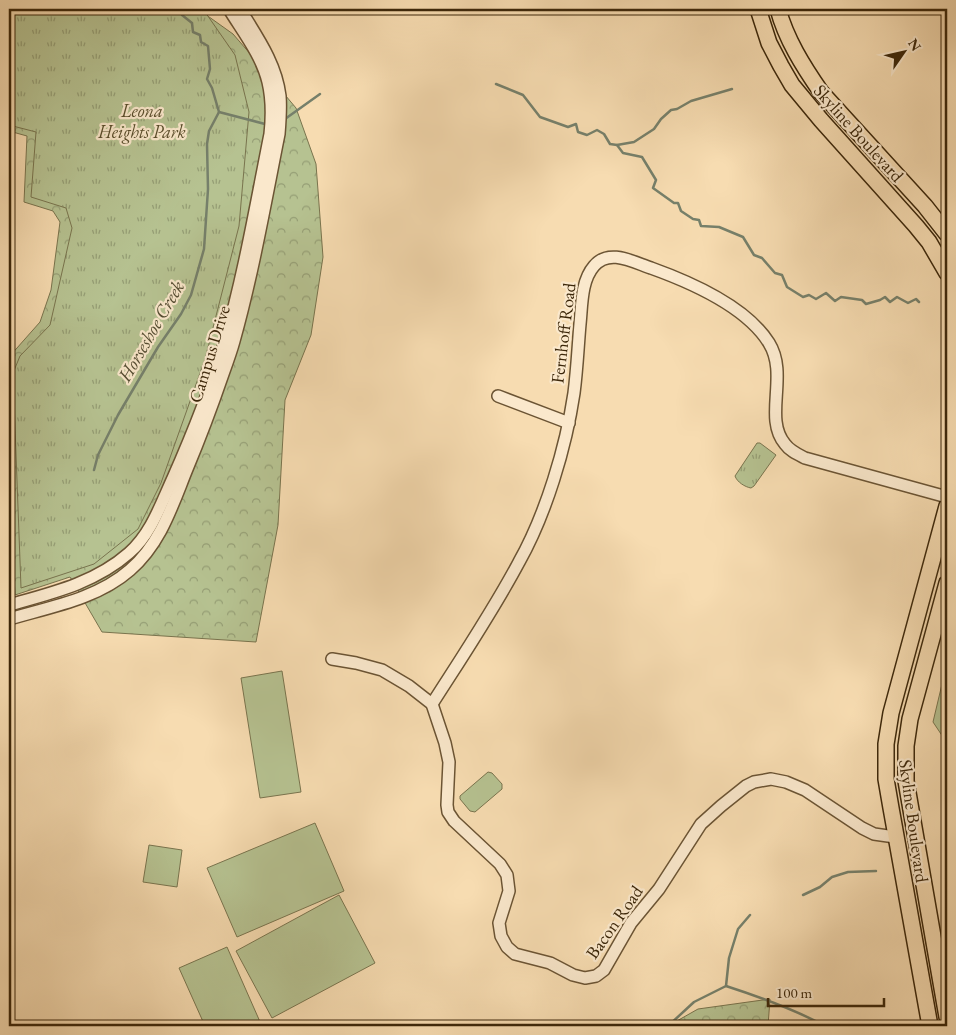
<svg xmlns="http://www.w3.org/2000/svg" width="956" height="1035" font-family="'EB Garamond',serif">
<defs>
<pattern id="forest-crowns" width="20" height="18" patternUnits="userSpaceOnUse" patternTransform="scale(1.25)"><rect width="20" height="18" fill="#b6c291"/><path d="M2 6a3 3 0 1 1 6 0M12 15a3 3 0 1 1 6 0" fill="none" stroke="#959e75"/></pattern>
<pattern id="park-tufts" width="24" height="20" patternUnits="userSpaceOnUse" patternTransform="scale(1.25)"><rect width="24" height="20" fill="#b6c291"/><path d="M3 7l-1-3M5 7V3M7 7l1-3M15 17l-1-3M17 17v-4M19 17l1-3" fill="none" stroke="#959e75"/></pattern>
</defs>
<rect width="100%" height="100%" fill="#f7dcb1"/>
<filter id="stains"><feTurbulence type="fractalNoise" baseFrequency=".004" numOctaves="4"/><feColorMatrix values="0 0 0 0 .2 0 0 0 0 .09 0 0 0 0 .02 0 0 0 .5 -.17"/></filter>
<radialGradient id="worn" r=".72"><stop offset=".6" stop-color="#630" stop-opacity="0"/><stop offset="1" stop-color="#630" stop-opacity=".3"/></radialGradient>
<g fill="#b6c291" stroke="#79744e">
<polygon points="947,663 947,741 945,740 933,722"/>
<polygon points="282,671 301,792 260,798 241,678"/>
<polygon points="488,772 492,773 502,784 502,789 475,812 470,811 460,799 460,796"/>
<polygon points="315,823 344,891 237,937 207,868"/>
<polygon points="149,845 182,850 177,887 143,882"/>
<polygon points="339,895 375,963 272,1018 236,951"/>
<polygon points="227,947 261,1024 256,1026 205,1026 179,968"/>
</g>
<g fill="url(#forest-crowns)" stroke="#79744e">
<polygon points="9,9 198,9 233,34 259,64 296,108 316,164 323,257 311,335 285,400 278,525 256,642 102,632 70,577 15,595 9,490 9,357 40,322 51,290 60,222 53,211 24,202 27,136 9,131"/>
<polygon points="770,999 768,1026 668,1026 698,1009"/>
</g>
<g fill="url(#park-tufts)" stroke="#79744e">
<polygon points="9,9 203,9 235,55 249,112 239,226 205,359 161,483 138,529 94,564 21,588 13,373 20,356 50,325 72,228 66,208 31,197 36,132 9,125"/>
<path d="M757,443H760L776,455L754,486L751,488C745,487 737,482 735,476Z"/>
</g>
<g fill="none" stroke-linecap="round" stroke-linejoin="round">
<g stroke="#76806b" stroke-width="2.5">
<polyline points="496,84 523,95 540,117 568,127 576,124 578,132 587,135 597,130 604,134 610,144 617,145 623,153 642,157 656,180 653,188 674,203 678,203 681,211 693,219 699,220 701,226 719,227 743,237 754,255 762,258 775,273 782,275 787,287 803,297 809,295 816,299 826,293 835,301 841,297 862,300 866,304 880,300 885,297 890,302 897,297 908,303 916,299 919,302"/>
<polyline points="219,112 265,124"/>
<polyline points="285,119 320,94"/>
<polyline points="617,145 634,142 654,129 661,119 671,110 677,109 691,101 732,89"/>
<polyline points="94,470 98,455 118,415 158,347 181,314 191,295 204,249 208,189 207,144 209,131 219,112 212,88 207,79 210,69 208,46 201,42 200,35 193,32 192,23 182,15 179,9"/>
<polyline points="803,895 820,887 832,877 848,872 876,871"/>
<path d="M726,986C760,997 794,1009 825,1026"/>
<polyline points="668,1026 694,1002 726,986 729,958 738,929 750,915"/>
</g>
<g stroke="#6b5434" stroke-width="14">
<g id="minor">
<polyline points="498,396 569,423"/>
<path d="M9,605C52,593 95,583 129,553C151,534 161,504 173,478C192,435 210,390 224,344C244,275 256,204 270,134C272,116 272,99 268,82C262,56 243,32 229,9"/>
<path d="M9,619C50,607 97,599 130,570C161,543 172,506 187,469C200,438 212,406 223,374C227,363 231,352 234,341C253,273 265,204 279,134C280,122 281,109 280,96C276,63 257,37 240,9"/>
<polyline points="332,659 356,663 382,670 409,686 432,704 445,743 449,762 447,805 448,812 454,821 500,864 507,875 509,891 499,923 501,936 507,947 515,954 550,963 573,975 585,978 596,976 604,970 631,923 659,889 701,824 721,806 746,786 754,782 771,779 786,782 805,790 862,828 874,834 895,837"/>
<path d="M432,704C462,657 493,611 519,562C546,514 566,447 574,393C577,370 578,347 580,324C582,305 581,281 594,266C609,248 633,262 651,268C690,282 746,306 769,343C789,375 763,418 785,444C790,451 797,454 805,458L947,497"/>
</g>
</g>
<g stroke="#3c270a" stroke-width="18">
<g id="major">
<polyline points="758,9 769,43 781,66 792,85 821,120 916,226 929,242 947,273"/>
<path d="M778,9C786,39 803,66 821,92L925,206L947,234"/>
<polyline points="947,583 910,719 906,746 906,781 947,1017"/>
<polyline points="930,1026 891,808 886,779 886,744 891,713 947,506"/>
</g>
</g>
<use href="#minor" stroke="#fae8cc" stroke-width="11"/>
<use href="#major" stroke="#f7dcb1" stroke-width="15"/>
</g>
<g text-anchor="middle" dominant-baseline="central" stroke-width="4.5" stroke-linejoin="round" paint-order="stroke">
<g font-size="18" font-style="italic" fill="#5a4e2c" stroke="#fae8cc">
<text x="142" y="110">Leona<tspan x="142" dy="21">Heights Park</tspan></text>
</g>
<g font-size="18" fill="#3c270a" stroke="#fae8cc">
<text transform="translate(859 133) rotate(48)">Skyline Boulevard</text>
<text transform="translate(563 333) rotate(-83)">Fernhoff Road</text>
<text transform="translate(209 354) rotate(-73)">Campus Drive</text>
<text transform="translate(914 821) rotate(82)">Skyline Boulevard</text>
<text transform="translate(614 922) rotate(-55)">Bacon Road</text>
</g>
<g font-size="19" font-style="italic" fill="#544c32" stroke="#fae8cc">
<text transform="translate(151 331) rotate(-60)">Horseshoe Creek</text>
</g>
</g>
<rect width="956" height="1035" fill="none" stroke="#f7dcb1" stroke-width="30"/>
<rect x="10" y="10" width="936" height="1015" fill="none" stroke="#3c270a" stroke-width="2.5"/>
<rect x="15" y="15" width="926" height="1005" fill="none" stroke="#3c270a"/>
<g transform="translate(904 52) rotate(56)" stroke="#fae8cc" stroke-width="4" paint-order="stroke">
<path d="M0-4L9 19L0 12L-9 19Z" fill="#3c270a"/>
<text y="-8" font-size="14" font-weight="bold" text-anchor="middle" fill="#3c270a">N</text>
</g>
<path d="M768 998v8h116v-8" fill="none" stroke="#3c270a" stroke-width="2.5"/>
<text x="776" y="998" font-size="15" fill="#3c270a" stroke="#fae8cc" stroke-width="4" paint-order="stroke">100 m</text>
<rect width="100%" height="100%" filter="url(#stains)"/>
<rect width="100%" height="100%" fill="url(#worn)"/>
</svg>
